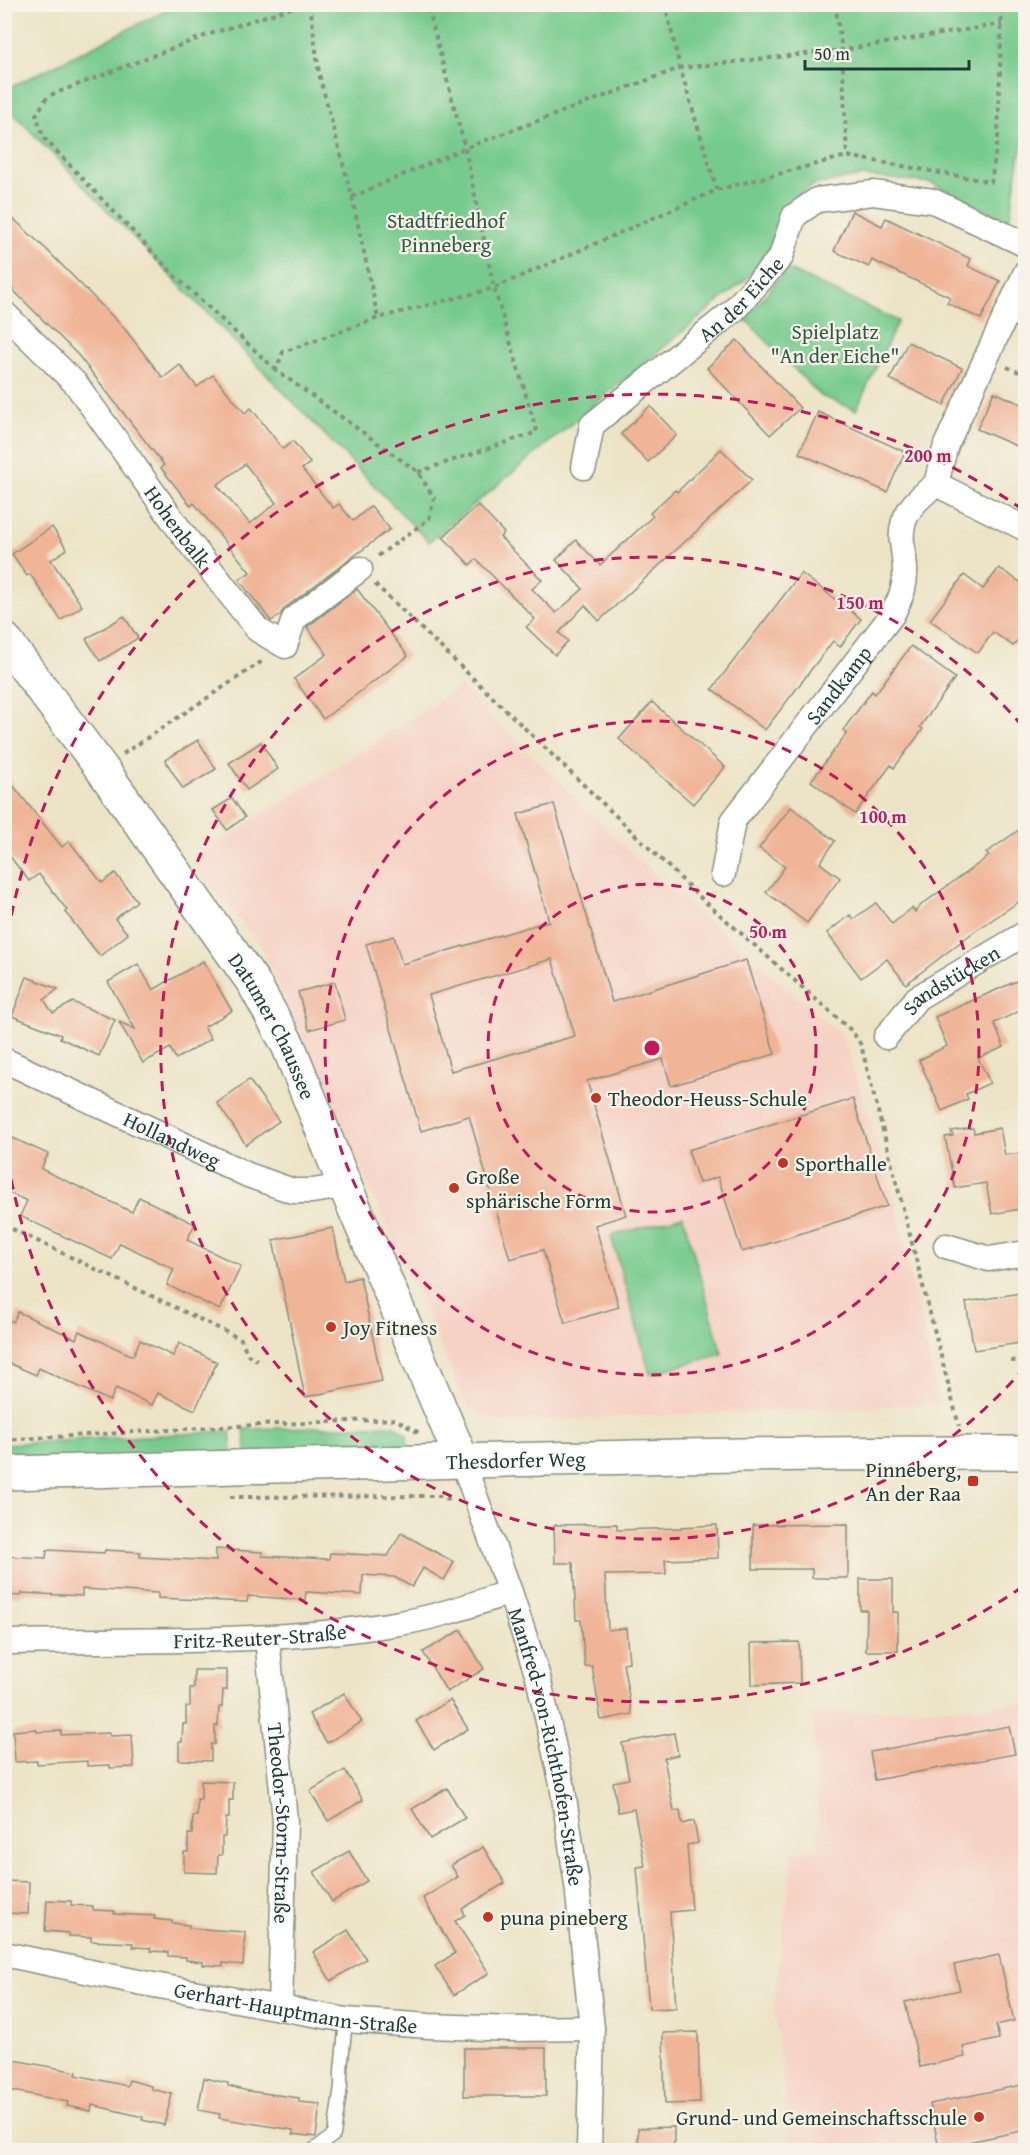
<svg xmlns="http://www.w3.org/2000/svg" width="1030" height="2155" font-family="'Gentium Book Plus',serif">
<rect width="100%" height="100%" fill="#f7f3e8"/>
<filter id="ink" filterUnits="userSpaceOnUse"><feTurbulence type="fractalNoise" baseFrequency=".0167" numOctaves="2"/><feDisplacementMap in="SourceGraphic" scale="12" xChannelSelector="R" yChannelSelector="G"/><feConvolveMatrix kernelMatrix="1 2 1 2 8 2 1 2 1" color-interpolation-filters="sRGB"/></filter>
<filter id="wash" filterUnits="userSpaceOnUse"><feTurbulence type="fractalNoise" baseFrequency=".008" numOctaves="4" result="noise"/><feDisplacementMap in="SourceGraphic" scale="24" xChannelSelector="R" yChannelSelector="G"/><feGaussianBlur stdDeviation="1.35" result="paint"/><feColorMatrix in="noise" values="0 0 0 0 0 0 0 0 0 0 0 0 0 0 0 0 0 1.4 0 .05"/><feComposite in="paint" operator="in"/></filter>
<g filter="url(#wash)">
<rect width="100%" height="100%" fill="#ede4c7"/>
<g fill="#f6d2c5">
<polygon points="461,687 656,876 843,1036 894,1197 939,1404 503,1422 484,1416 468,1407 259,943 190,861"/>
<polygon points="1025,1704 1025,2150 791,2150 774,2005 793,1851 819,1850 813,1714"/>
</g>
<g fill="#76ca8d" stroke="#4a8460" stroke-width="1.5">
<polygon points="173,5 1025,5 1025,124 1009,222 932,183 861,176 814,185 782,207 768,252 746,279 429,542 5,105 5,90 173,7"/>
<polygon points="787,269 898,321 856,410 821,396 745,319"/>
<polygon points="683,1216 722,1354 650,1374 611,1236"/>
<polygon points="395,1425 407,1435 408,1450 247,1460 244,1429"/>
<polygon points="230,1431 233,1461 5,1463 5,1444"/>
</g>
<g id="blocks">
<g fill="#f0b497" fill-rule="evenodd">
<path d="M4,210L46,249L124,328L163,378L180,365L197,387L213,375L245,413L251,408L283,449L293,441L310,463L302,469L333,508L339,504L353,521L371,506L390,529L285,608L280,615L271,621L239,580L250,572L194,503L191,506L161,468L164,465L78,355L4,281ZM245,464L276,503L250,524L217,485Z"/>
<polygon points="852,211 882,226 886,218 971,259 968,266 1000,281 981,319 947,303 950,297 872,260 869,267 834,251"/>
<polygon points="737,340 800,408 770,435 707,368"/>
<polygon points="908,342 962,368 944,405 890,379"/>
<polygon points="994,392 1026,406 1026,450 977,429"/>
<polygon points="650,406 677,435 648,462 621,434"/>
<polygon points="818,412 905,452 887,492 799,453"/>
<polygon points="721,449 752,480 599,621 585,605 559,633 568,641 555,655 526,627 535,619 476,559 470,565 443,537 478,505 504,533 500,537 542,580 532,589 556,613 583,589 556,560 576,540 600,565 653,516 650,513 675,490 677,492"/>
<polygon points="52,527 67,549 51,560 82,606 61,620 30,574 27,576 12,554"/>
<polygon points="999,568 1026,586 1026,630 1013,646 993,632 978,653 930,620 964,575 983,589"/>
<polygon points="801,573 861,619 840,647 833,641 765,730 712,689"/>
<polygon points="357,589 408,656 323,719 294,679 327,654 307,627"/>
<polygon points="124,616 138,638 100,661 86,639"/>
<polygon points="911,646 955,678 920,727 923,729 894,768 891,765 855,814 811,781 847,733 843,730 872,691 875,694"/>
<polygon points="652,702 725,767 693,804 619,739"/>
<polygon points="198,740 216,769 183,789 165,760"/>
<polygon points="261,742 278,769 247,790 229,763"/>
<polygon points="4,774 62,847 69,841 102,883 115,873 137,901 115,919 128,934 100,956 65,912 67,910 39,874 29,881 4,849"/>
<polygon points="232,798 245,817 227,830 213,810"/>
<path d="M554,804L612,1002L746,960L775,1054L671,1086L663,1059L587,1081L626,1215L595,1225L619,1307L565,1323L543,1250L510,1259L469,1116L421,1131L366,944L394,936L402,964L549,921L518,814ZM552,959L575,1036L451,1071L429,995Z"/>
<polygon points="791,807 835,841 820,863 840,878 807,923 766,892 785,867 759,848"/>
<polygon points="1026,825 1026,897 971,934 906,984 887,959 861,978 827,933 850,915 853,919 876,903 892,924 912,908 915,912 921,905 989,856 986,853"/>
<polygon points="203,961 232,1011 204,1027 211,1039 176,1059 170,1048 143,1063 119,1022 135,1029 108,982 138,964 153,990"/>
<polygon points="27,977 58,989 44,1000 53,1013 73,1002 115,1020 99,1056 60,1038 61,1035 12,1016"/>
<polygon points="1026,977 1026,1008 994,1023 1004,1047 978,1058 990,1083 966,1094 968,1099 942,1111 919,1060 947,1046 935,1017"/>
<polygon points="335,982 345,1020 309,1030 298,992"/>
<polygon points="249,1080 279,1121 246,1145 217,1103"/>
<polygon points="853,1099 887,1206 742,1252 718,1177 699,1183 688,1150"/>
<polygon points="973,1128 974,1133 1000,1128 1005,1155 1026,1152 1026,1208 992,1214 986,1183 955,1188 945,1137 953,1136 951,1131"/>
<polygon points="4,1134 48,1154 41,1169 132,1212 139,1197 195,1224 187,1240 241,1266 220,1310 167,1285 174,1269 120,1243 112,1259 20,1216 27,1201 4,1191"/>
<polygon points="333,1228 344,1281 360,1277 382,1381 305,1397 273,1240"/>
<polygon points="1026,1292 1026,1342 974,1350 966,1302"/>
<polygon points="18,1312 76,1339 79,1331 133,1356 140,1340 173,1356 179,1343 217,1362 195,1410 158,1393 152,1405 116,1388 110,1401 39,1368 36,1375 4,1361 4,1318 13,1322"/>
<polygon points="617,1524 617,1530 681,1528 681,1527 717,1525 718,1558 665,1560 666,1574 605,1575 608,1630 626,1628 629,1662 623,1663 632,1714 601,1720 592,1666 585,1667 581,1620 576,1620 573,1563 555,1563 554,1525"/>
<polygon points="848,1524 848,1578 812,1578 812,1569 753,1569 753,1525"/>
<polygon points="401,1533 454,1562 444,1580 423,1568 412,1587 394,1577 363,1575 362,1595 306,1592 305,1600 248,1596 247,1602 158,1598 158,1593 82,1589 82,1596 21,1593 21,1596 4,1595 4,1556 46,1558 47,1550 104,1553 105,1550 140,1552 140,1557 216,1561 216,1549 262,1552 262,1556 329,1559 330,1553 388,1556"/>
<polygon points="860,1579 893,1579 893,1612 898,1612 898,1651 866,1651 867,1610 860,1610"/>
<polygon points="461,1630 484,1669 447,1692 423,1652"/>
<polygon points="799,1642 800,1683 752,1685 751,1643"/>
<polygon points="194,1670 227,1670 227,1690 223,1690 222,1707 219,1707 218,1726 215,1726 215,1744 211,1744 211,1761 179,1760 179,1742 182,1742 183,1724 186,1724 186,1707 190,1706 190,1688 194,1688"/>
<polygon points="344,1693 362,1722 327,1743 309,1714"/>
<polygon points="450,1700 468,1729 434,1750 416,1721"/>
<polygon points="1009,1726 1015,1754 875,1780 870,1752"/>
<polygon points="36,1729 37,1732 61,1731 61,1735 109,1733 110,1736 132,1735 134,1767 110,1768 110,1765 87,1766 87,1761 37,1764 37,1761 15,1762 13,1731"/>
<polygon points="674,1733 678,1755 664,1758 674,1811 680,1810 682,1824 694,1821 698,1843 687,1845 692,1910 670,1912 676,2008 649,2009 637,1867 645,1866 634,1809 618,1812 613,1782 629,1779 622,1743"/>
<polygon points="345,1770 363,1800 328,1821 310,1791"/>
<polygon points="201,1781 233,1782 233,1800 229,1800 229,1818 226,1818 225,1837 222,1837 222,1855 218,1855 217,1873 184,1872 184,1852 188,1852 188,1834 192,1834 193,1816 197,1816 197,1799 201,1799"/>
<polygon points="447,1788 465,1818 430,1839 412,1809"/>
<polygon points="483,1847 505,1883 462,1909 465,1915 455,1921 489,1973 454,1995 435,1966 455,1953 423,1898 458,1877 451,1865"/>
<polygon points="349,1851 367,1881 332,1902 314,1872"/>
<polygon points="4,1881 29,1882 28,1914 5,1913"/>
<polygon points="47,1900 71,1901 71,1905 93,1906 93,1910 115,1911 114,1914 155,1916 154,1919 172,1921 172,1923 189,1925 189,1928 245,1932 243,1965 223,1963 223,1966 203,1965 203,1962 186,1960 186,1957 168,1956 168,1952 150,1951 151,1948 133,1947 133,1943 91,1941 91,1937 68,1936 69,1933 45,1931"/>
<polygon points="348,1930 366,1959 331,1981 313,1952"/>
<polygon points="999,1955 1014,2021 996,2025 999,2039 963,2047 965,2057 920,2067 905,2002 960,1990 954,1965"/>
<polygon points="698,2032 700,2103 665,2104 663,2033"/>
<rect x="464" y="2048" width="82" height="48"/>
<polygon points="4,2058 77,2072 76,2075 127,2086 129,2080 151,2086 151,2089 172,2094 164,2125 142,2120 143,2117 92,2105 91,2111 67,2106 68,2102 4,2089"/>
<polygon points="204,2078 228,2083 228,2086 248,2091 299,2098 299,2102 320,2104 316,2137 293,2134 293,2130 219,2118 220,2114 198,2110"/>
<polygon points="1026,2084 1026,2130 939,2148 930,2104"/>
<polygon points="674,2127 674,2151 638,2151 638,2128"/>
</g>
</g>
</g>
<g filter="url(#ink)">
<use href="#blocks" fill-opacity="0" stroke="#86907e" stroke-width="1.5"/>
<g fill="none" stroke-linecap="round" stroke-linejoin="round">
<g stroke="#86907e" stroke-width="15">
<polyline id="lane" points="313,2150 334,2135 341,2086 341,2070 346,2020"/>
</g>
<g stroke="#86907e" stroke-width="27">
<g id="street">
<path id="s1" d="M4,313L76,384L182,533L258,630L285,646L294,619L360,569"/>
<path id="s2" d="M584,467L592,425L733,311L781,257L794,216L817,200L873,193L933,201L1026,245"/>
<polyline points="936,484 946,445 1026,272"/>
<path id="s3" d="M723,874L733,821L892,615C896,607 901,598 903,589C907,574 904,557 902,542C899,514 917,499 936,484L1026,529"/>
<path id="s4" d="M886,1037L917,998L1026,933"/>
<path id="s5" d="M4,1060L248,1175L293,1191H312L345,1186"/>
<polyline points="946,1246 989,1259 1026,1253"/>
<path id="s6" d="M462,1460L510,1592L538,1677L562,1784L577,1885L592,2028L589,2150"/>
<path id="s7" d="M267,1638L285,1821L280,2008"/>
<path id="s8" d="M4,1642C137,1639 269,1645 400,1623C438,1617 474,1604 510,1592"/>
<path id="s9" d="M4,1954L143,1983L346,2020L429,2026L514,2029L592,2028"/>
</g>
</g>
<g stroke="#86907e" stroke-width="36">
<g id="secondary">
<path id="s10" d="M4,639L102,769L253,982L288,1045L345,1186L462,1460"/>
<path id="s11" d="M4,1473C345,1465 685,1452 1026,1453"/>
</g>
</g>
<g stroke="#86907e" stroke-width="4" stroke-dasharray="4.5 4.5" stroke-linecap="butt">
<polyline points="310,4 319,74 352,197 378,318"/>
<polyline points="665,4 680,68 717,190"/>
<polyline points="835,4 842,50 847,156"/>
<polyline points="352,197 465,148 680,68 842,50 1002,24"/>
<polyline points="1007,367 1026,375"/>
<polyline points="276,370 175,276 44,138 36,115 48,96 207,35 303,4"/>
<polyline points="418,472 537,432 494,288 465,148 427,4"/>
<polyline points="378,556 429,519 434,498 418,472 276,370 283,352 378,318 494,288 717,190 847,156 991,182 998,136 1002,4"/>
<polyline points="375,584 702,899 852,1031 861,1045 959,1426"/>
<polyline points="123,754 264,660"/>
<polyline points="4,1225 241,1339 248,1355 257,1360"/>
<polyline points="1011,1361 1026,1359"/>
<polyline points="4,1440 235,1426 395,1419 419,1433"/>
<polyline points="230,1497 440,1496 450,1500"/>
</g>
<use href="#lane" stroke="#fff" stroke-width="12"/>
<use href="#street" stroke="#fff" stroke-width="24"/>
<use href="#secondary" stroke="#fff" stroke-width="33"/>
</g>
</g>
<g fill="none" stroke="#c2185b" stroke-width="3" stroke-dasharray="10 8">
<circle cx="652" cy="1048" r="164"/>
<circle cx="652" cy="1048" r="327"/>
<path d="M1025 1367A491 491 0 1 1 1025 729"/>
<path d="M1022 1587A654 654 0 0 1 5 1145M5 951A654 654 0 0 1 1022 509"/>
</g>
<g fill="#c8321e" stroke="#f7f3e8" stroke-width="2">
<circle cx="596" cy="1098" r="6"/>
<circle cx="783" cy="1163" r="6"/>
<circle cx="454" cy="1188" r="6"/>
<circle cx="331" cy="1327" r="6"/>
<rect x="967" y="1475" width="12" height="12" rx="3"/>
<circle cx="488" cy="1917" r="6"/>
<circle cx="979" cy="2117" r="6"/>
</g>
<g text-anchor="middle" dominant-baseline="central" stroke-width="4.5" stroke-linejoin="round" paint-order="stroke">
<g font-size="21" fill="#305946" stroke="#f7f3e8">
<text x="446" y="220">Stadtfriedhof<tspan x="446" dy="24">Pinneberg</tspan></text>
<text x="835" y="331">Spielplatz<tspan x="835" dy="24">"An der Eiche"</tspan></text>
</g>
<g font-size="21" fill="#1f3d34" stroke="#f7f3e8">
<text stroke="none"><textPath href="#s2" startOffset="238">An der Eiche</textPath></text>
<text stroke="none"><textPath href="#s1" startOffset="276">Hohenbalk</textPath></text>
<text stroke="none"><textPath href="#s3" startOffset="226">Sandkamp</textPath></text>
<text stroke="none"><textPath href="#s4" startOffset="88">Sandstücken</textPath></text>
<text stroke="none"><textPath href="#s10" startOffset="472">Datumer Chaussee</textPath></text>
<text stroke="none"><textPath href="#s5" startOffset="186">Hollandweg</textPath></text>
<text stroke="none"><textPath href="#s11" startOffset="512">Thesdorfer Weg</textPath></text>
<text stroke="none"><textPath href="#s8" startOffset="256">Fritz-Reuter-Straße</textPath></text>
<text stroke="none"><textPath href="#s6" startOffset="300">Manfred-von-Richthofen-Straße</textPath></text>
<text stroke="none"><textPath href="#s7" startOffset="186">Theodor-Storm-Straße</textPath></text>
<text stroke="none"><textPath href="#s9" startOffset="297">Gerhart-Hauptmann-Straße</textPath></text>
</g>
<g font-size="21" fill="#1f3d34" stroke="#f7f3e8" text-anchor="start">
<text x="608" y="1098">Theodor-Heuss-Schule</text>
<text x="795" y="1163">Sporthalle</text>
<text x="466" y="1176">Große<tspan x="466" dy="24">sphärische Form</tspan></text>
<text x="343" y="1327">Joy Fitness</text>
<text x="961" y="1469" text-anchor="end">Pinneberg,<tspan x="961" dy="24">An der Raa</tspan></text>
<text x="500" y="1917">puna pineberg</text>
<text x="967" y="2117" text-anchor="end">Grund- und Gemeinschaftsschule</text>
</g>
</g>
<circle cx="652" cy="1048" r="9" fill="#c2185b" stroke="#f7f3e8" stroke-width="3"/>
<g font-size="18" text-anchor="middle" font-weight="bold" fill="#c2185b" stroke="#f7f3e8" stroke-width="4.5" stroke-linejoin="round" paint-order="stroke">
<text x="928" y="462">200 m</text>
<text x="860" y="609">150 m</text>
<text x="883" y="823">100 m</text>
<text x="768" y="938">50 m</text>
</g>
<rect width="1030" height="2155" fill="none" stroke="#f7f3e8" stroke-width="24"/>
<path d="M805 60v9h164v-9" fill="none" stroke="#1f3d34" stroke-width="3"/>
<text x="814" y="60" font-size="18" fill="#1f3d34" stroke="#f7f3e8" stroke-width="4.5" paint-order="stroke">50 m</text>
</svg>
